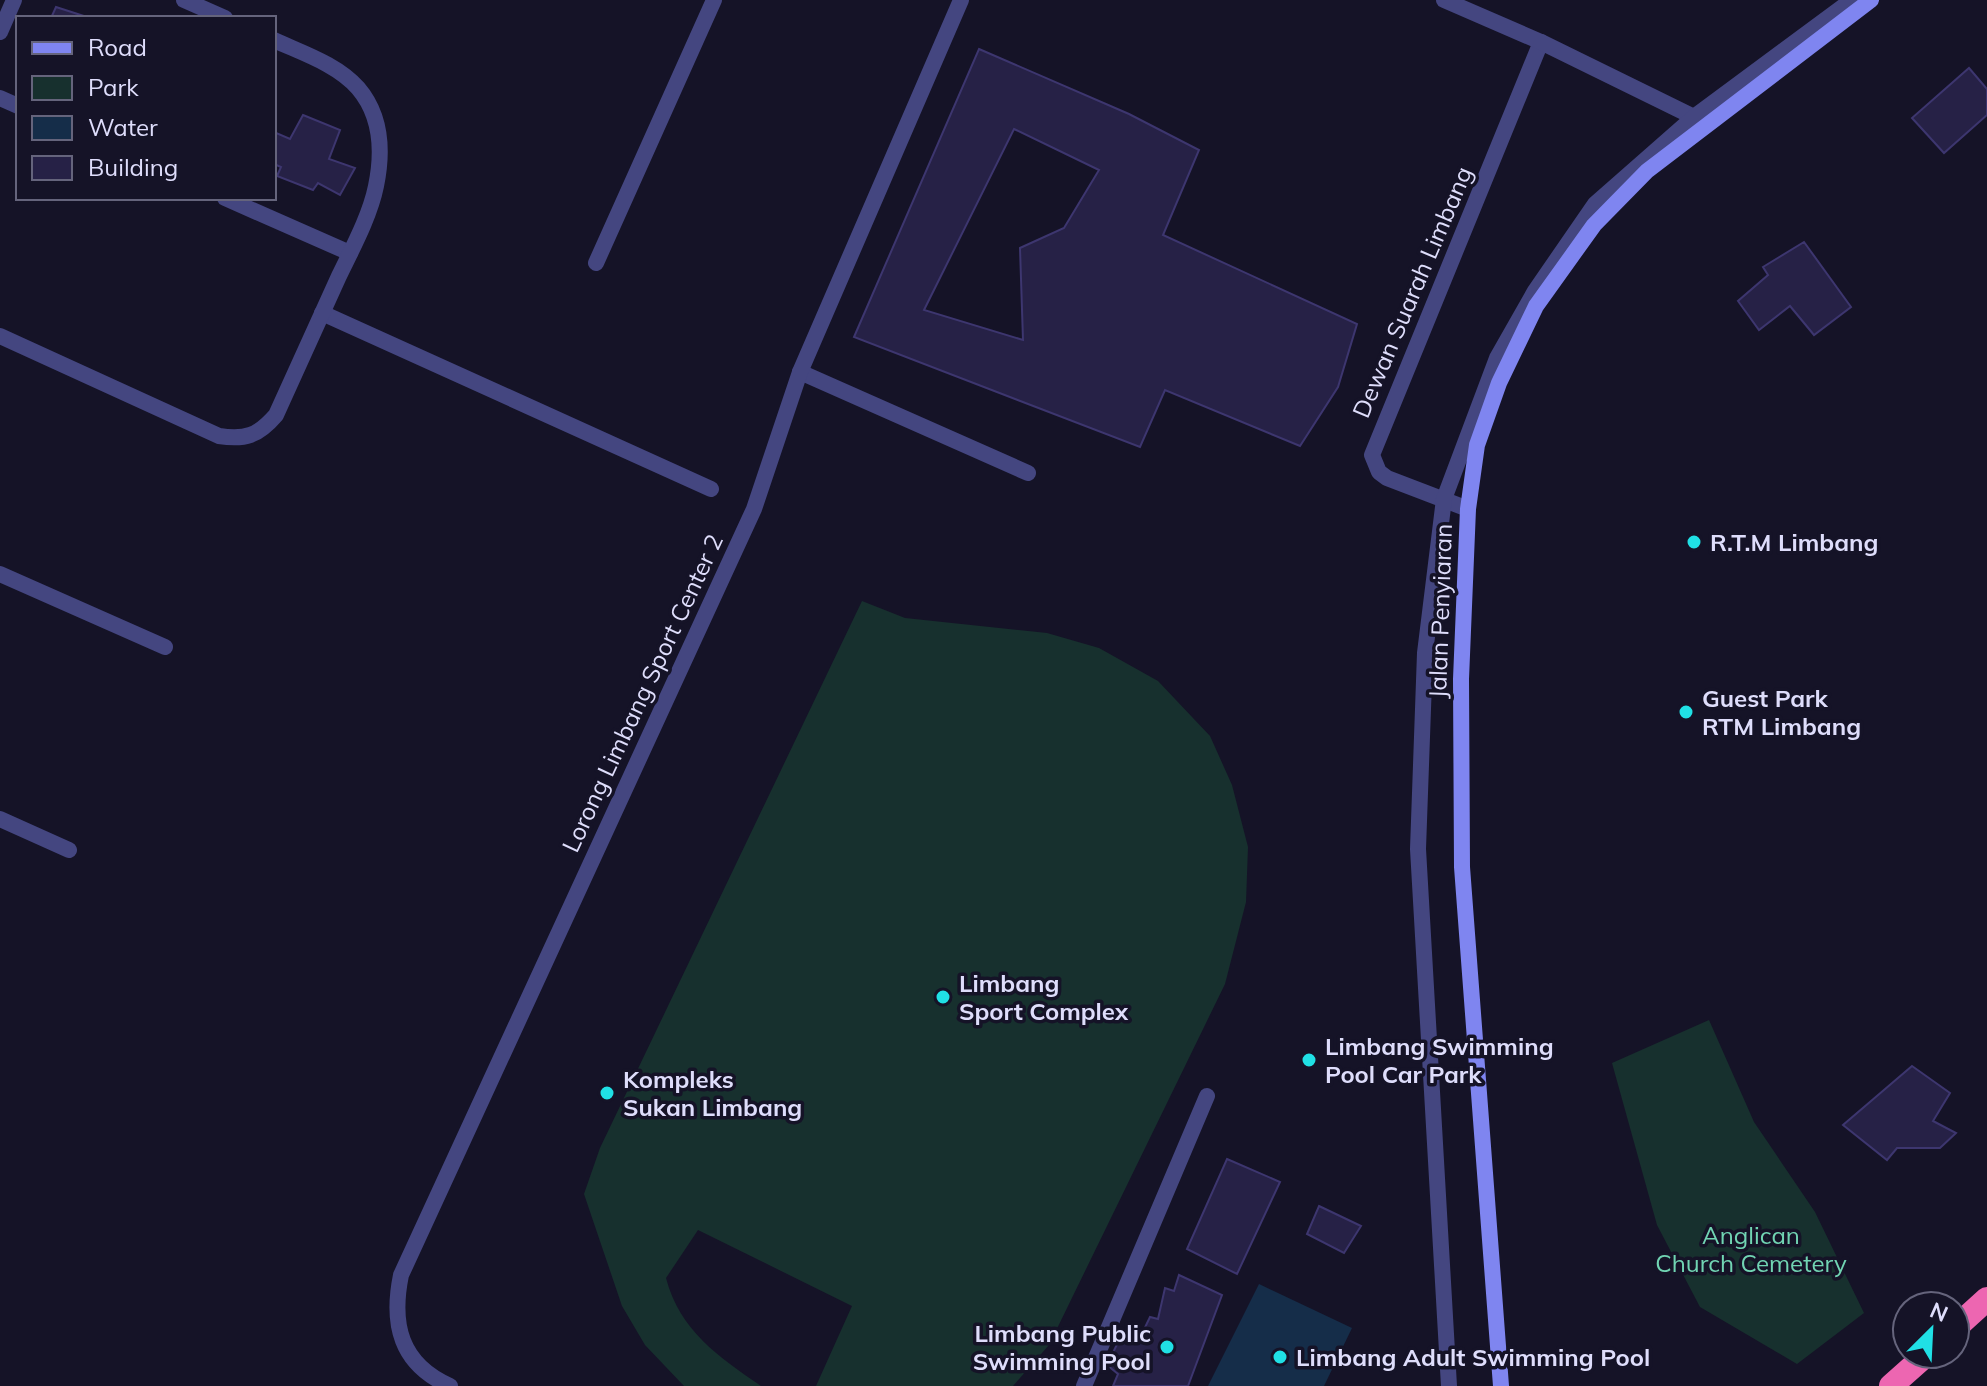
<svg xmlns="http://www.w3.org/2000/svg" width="1987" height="1386" font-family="Mulish,sans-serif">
<rect width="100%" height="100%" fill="#151327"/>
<g fill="#17302e">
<path d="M862,601L905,618L1047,633L1099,648L1158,681L1210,736L1232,785L1248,847L1246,902L1225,984L1049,1345L1013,1386H816L852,1306L698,1230L666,1278C680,1331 719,1357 761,1386H684L645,1345L622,1306L584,1194L600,1148Z"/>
<polygon points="1709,1020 1754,1122 1815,1212 1864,1313 1797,1364 1700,1307 1657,1225 1612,1063"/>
</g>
<polygon fill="#152d49" points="1259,1284 1352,1328 1324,1386 1208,1386"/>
<g fill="#262146" stroke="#3d366f" stroke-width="2" fill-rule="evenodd">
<polygon points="56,7 90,18 51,18"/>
<path d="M979,49L1129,114L1199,150L1163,235L1357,324L1338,387L1300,446L1165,390L1140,447L854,337ZM1014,129L1099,170L1064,228L1020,248L1023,340L924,310Z"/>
<polygon points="1969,68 1987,89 1987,115 1944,153 1912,118"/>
<polygon points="303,115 340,130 329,159 355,168 340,195 318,183 313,190 277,176 281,167 274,164 274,132 290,139"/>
<polygon points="1804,242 1851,307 1814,335 1790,306 1759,330 1738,301 1768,275 1763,267"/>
<polygon points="1912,1066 1950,1093 1933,1121 1956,1133 1940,1148 1897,1148 1887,1160 1843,1125"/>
<polygon points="1227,1159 1280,1182 1237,1274 1187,1249"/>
<polygon points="1319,1206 1361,1226 1344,1253 1307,1234"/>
<polygon points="1179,1275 1222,1295 1188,1386 1113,1386 1118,1374 1107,1365 1122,1334 1139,1340 1150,1317 1158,1319 1165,1288 1174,1291"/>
</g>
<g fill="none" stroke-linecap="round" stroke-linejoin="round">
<polyline stroke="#444680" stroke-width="16" points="1468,509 1387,478 1379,472 1372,455 1541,42"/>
<g stroke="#444680" stroke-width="16">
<polyline points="184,0 225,18"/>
<polyline points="1444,0 1541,42 1702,121"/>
<polyline points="0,32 14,0"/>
<polyline points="0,98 18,106"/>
<polyline points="225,198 350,253"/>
<polyline points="596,263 714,0"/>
<polyline points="322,313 711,489"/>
<path d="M0,336L219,436C245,440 258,436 276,415C297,369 318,322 339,276C352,249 370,216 376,186C383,152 382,116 358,88C337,64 302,53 274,40"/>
<polyline points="800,372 1028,473"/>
<polyline points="0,574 165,647"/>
<polyline points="0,819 69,850"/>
<path d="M450,1386C400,1364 391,1324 401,1275L754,509L800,372L961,0"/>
<polyline points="1084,1386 1207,1096"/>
<polyline points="1449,1386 1418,849 1425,653 1444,499 1497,358 1535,291 1595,204 1694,117 1852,0"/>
</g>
<polyline stroke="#7f85f0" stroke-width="16" points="1501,1386 1462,867 1461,679 1468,509 1477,445 1499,383 1536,306 1594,225 1647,171 1871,0"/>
<g stroke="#ed66b1" stroke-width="24">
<polyline points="1955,1328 1987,1299"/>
<polyline points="1891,1386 1927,1354"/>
</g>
</g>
<g fill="#20e0e5" stroke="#151327" stroke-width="3">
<circle cx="1694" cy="542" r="8"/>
<circle cx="1686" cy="712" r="8"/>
<circle cx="943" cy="997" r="8"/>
<circle cx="1309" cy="1060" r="8"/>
<circle cx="607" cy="1093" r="8"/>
<circle cx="1167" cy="1347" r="8"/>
<circle cx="1280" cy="1357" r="8"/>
</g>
<g text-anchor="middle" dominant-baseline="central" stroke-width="7" stroke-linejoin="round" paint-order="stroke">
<g font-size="24" fill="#deddfb" stroke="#151327">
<text transform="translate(1412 292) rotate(-67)">Dewan Suarah Limbang</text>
<text transform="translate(1440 611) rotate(-88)">Jalan Penyiaran</text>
<text transform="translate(642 693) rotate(-65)">Lorong Limbang Sport Center 2</text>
</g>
<g font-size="24" font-weight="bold" fill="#deddfb" stroke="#151327" text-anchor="start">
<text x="1710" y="542">R.T.M Limbang</text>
<text x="1702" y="698">Guest Park<tspan x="1702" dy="28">RTM Limbang</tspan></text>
<text x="959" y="983">Limbang<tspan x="959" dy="28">Sport Complex</tspan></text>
<text x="1325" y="1046">Limbang Swimming<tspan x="1325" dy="28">Pool Car Park</tspan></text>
<text x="623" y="1079">Kompleks<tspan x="623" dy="28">Sukan Limbang</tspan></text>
<text x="1151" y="1333" text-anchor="end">Limbang Public<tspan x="1151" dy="28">Swimming Pool</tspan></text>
<text x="1296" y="1357">Limbang Adult Swimming Pool</text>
</g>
<g font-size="24" fill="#71d4b3" stroke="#151327">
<text x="1751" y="1235">Anglican<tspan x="1751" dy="28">Church Cemetery</tspan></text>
</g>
</g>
<rect x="16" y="16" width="260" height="184" fill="#151327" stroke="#65647c" stroke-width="2"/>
<rect x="32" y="42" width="40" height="12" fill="#7f85f0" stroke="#65647c" stroke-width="2"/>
<text x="88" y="56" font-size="24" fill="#deddfb">Road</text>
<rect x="32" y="76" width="40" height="24" fill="#17302e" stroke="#65647c" stroke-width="2"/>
<text x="88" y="96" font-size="24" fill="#deddfb">Park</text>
<rect x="32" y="116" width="40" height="24" fill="#152d49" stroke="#65647c" stroke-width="2"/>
<text x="88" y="136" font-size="24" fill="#deddfb">Water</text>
<rect x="32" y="156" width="40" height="24" fill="#262146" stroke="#65647c" stroke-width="2"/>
<text x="88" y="176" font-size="24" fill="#deddfb">Building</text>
<g transform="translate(1931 1330) rotate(24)"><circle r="38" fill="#151327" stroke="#65647c" stroke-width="2"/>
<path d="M0-6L14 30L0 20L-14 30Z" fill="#20e0e5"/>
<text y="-12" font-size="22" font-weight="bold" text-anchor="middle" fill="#deddfb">N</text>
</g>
</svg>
